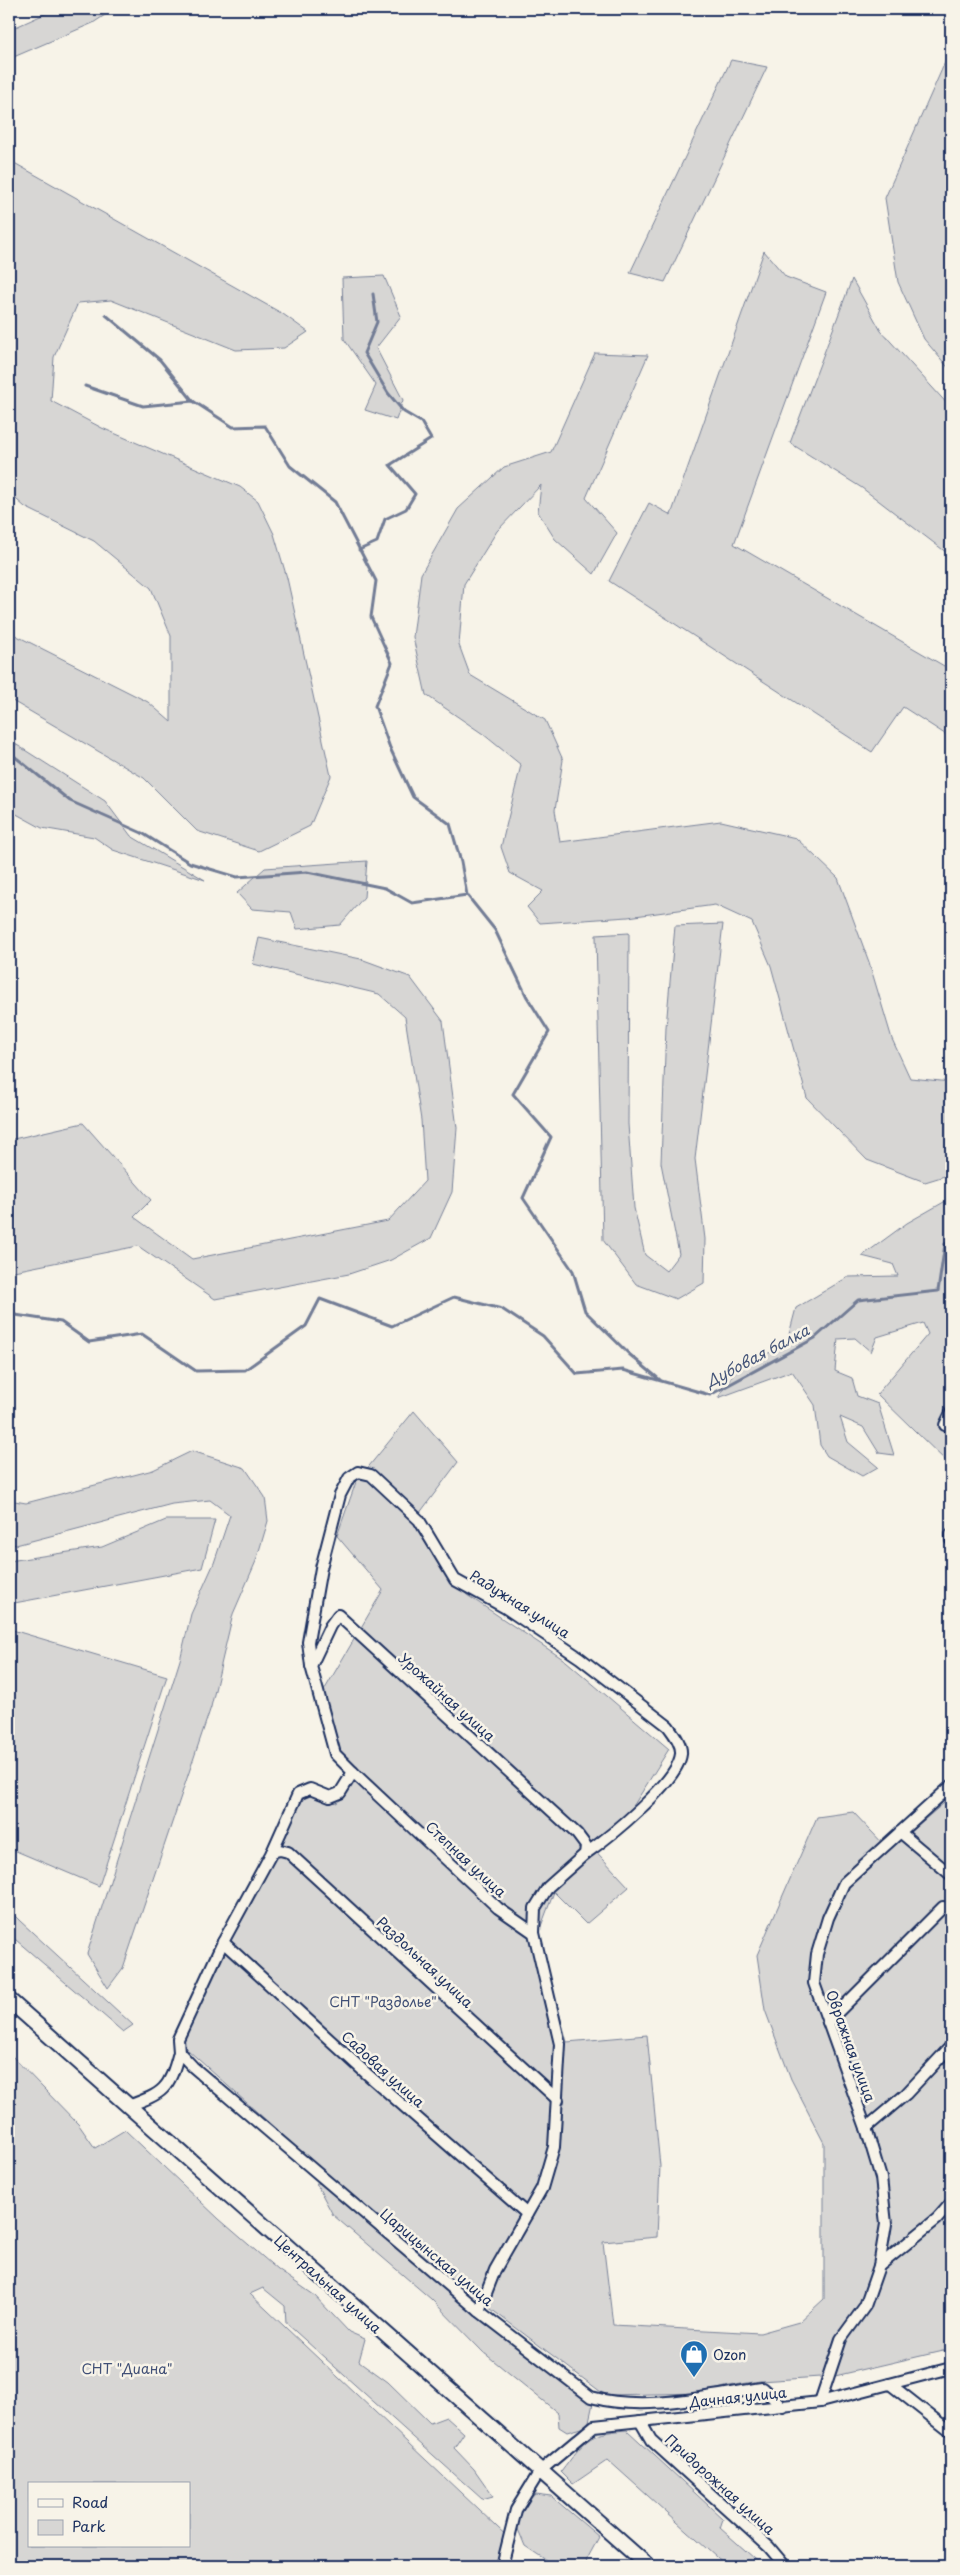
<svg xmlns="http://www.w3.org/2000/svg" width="960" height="2575" font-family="'Playpen Sans',sans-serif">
<rect width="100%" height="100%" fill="#f7f3e8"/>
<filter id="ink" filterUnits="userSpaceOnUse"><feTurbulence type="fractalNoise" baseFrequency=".02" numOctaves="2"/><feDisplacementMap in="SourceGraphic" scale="10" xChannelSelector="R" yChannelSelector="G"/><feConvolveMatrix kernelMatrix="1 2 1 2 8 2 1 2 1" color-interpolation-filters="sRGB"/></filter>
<g filter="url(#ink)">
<g fill="#d7d6d4" stroke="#798299" fill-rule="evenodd">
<polygon points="56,9 114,9 93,23 9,59 9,30"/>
<polygon points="950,51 951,51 951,371 924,339 898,282 885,198"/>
<polygon points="731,60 767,67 665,282 630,273"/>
<polygon points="9,160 283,314 308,332 284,348 236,350 111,300 78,303 54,357 51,401 102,428 240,487 258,501 274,534 287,578 331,776 310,826 259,851 197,831 144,778 9,699 9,632 148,702 171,722 171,636 151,588 94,541 25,507 9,493"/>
<polygon points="764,251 786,277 826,292 734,544 951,670 951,738 903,707 872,752 609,581 649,503 671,515"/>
<polygon points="384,276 401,316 376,348 403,400 396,420 365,410 376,385 344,339 342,278"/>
<polygon points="852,279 881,331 951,408 951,556 862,488 790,443"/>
<polygon points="595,353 648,355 586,498 617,533 594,574 555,539 538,512 541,485 497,531 464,584 459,645 470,675 545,720 563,760 555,810 560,842 721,821 796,838 838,878 869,962 892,1039 910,1078 951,1082 951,1174 925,1182 867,1160 807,1098 771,966 752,922 715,905 628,917 540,923 527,907 543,891 510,873 501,847 521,765 483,734 426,695 413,637 421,574 458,509 504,467 551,452"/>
<polygon points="9,740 105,801 131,836 205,880 113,850 94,837 42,828 9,810"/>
<polygon points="367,861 364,897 340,925 297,929 291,912 252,909 237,893 265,868"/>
<polygon points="723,924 695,1159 705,1239 704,1283 676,1299 636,1284 603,1240 596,935 629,933 628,1124 634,1208 645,1255 666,1271 679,1254 661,1163 666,1027 675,926"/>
<polygon points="259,938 361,959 410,977 443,1021 457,1128 452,1192 431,1238 391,1260 349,1274 215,1299 138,1246 9,1272 9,1140 83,1123 151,1200 134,1217 192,1259 388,1221 425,1181 421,1120 405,1017 379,994 253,964"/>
<polygon points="951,1198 951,1466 877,1394 928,1334 923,1323 877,1337 871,1352 855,1338 838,1339 835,1371 852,1378 857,1396 878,1404 894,1455 879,1453 863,1427 840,1417 848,1442 878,1467 862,1476 827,1456 820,1445 815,1405 792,1371 718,1398 739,1365 786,1346 796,1308 848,1277 898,1276 893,1264 862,1256 907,1223"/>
<polygon points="414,1411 458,1462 413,1522 443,1572 467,1595 566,1661 669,1749 632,1808 590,1845 629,1887 586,1924 554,1892 538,1934 567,2042 647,2035 660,2166 657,2237 603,2242 613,2325 760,2333 799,2322 824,2299 824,2143 791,2079 765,2010 757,1955 817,1817 853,1812 889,1850 951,1797 951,2349 835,2376 760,2381 729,2386 702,2393 605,2395 491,2309 471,2297 336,2183 178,2041 228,1936 305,1793 337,1803 356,1769 334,1747 331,1716 322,1694 383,1590 337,1536 356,1482"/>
<polygon points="192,1451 245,1468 265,1497 268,1521 256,1561 233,1614 211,1707 123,1968 108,1988 87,1954 180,1660 191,1614 214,1563 230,1515 210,1500 172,1504 16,1545 9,1543 9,1500 26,1503 153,1470"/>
<polygon points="166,1520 215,1520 202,1568 9,1604 9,1561 102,1547"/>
<polygon points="9,1629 167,1676 99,1886 9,1848"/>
<polygon points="9,1910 20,1921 133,2025 123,2032 9,1934"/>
<path d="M9,2053L79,2125L95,2148L125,2130L219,2219L278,2270L314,2295L349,2332L365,2339L359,2361L388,2382L430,2423L446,2417L464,2433L454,2448L474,2469L493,2496L482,2499L286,2323L285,2306L263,2288L250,2294L514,2543L508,2566H9ZM29,2484H189V2546H29Z"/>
<polygon points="316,2183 329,2184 574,2386 593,2403 588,2426 567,2432 559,2427 558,2413 483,2352 431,2299 333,2215"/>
<path d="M627,2430L723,2519L720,2528L763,2566H726L608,2460L573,2484L561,2472C585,2441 586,2433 627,2430Z"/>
<polygon points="535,2494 551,2496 599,2537 586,2561 591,2566 555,2566 525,2546 515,2522 516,2515"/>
</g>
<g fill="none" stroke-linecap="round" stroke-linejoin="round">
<g stroke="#727c95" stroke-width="3">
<polyline points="106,315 160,360 193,401"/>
<polyline points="85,386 143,406 193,401 233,427 265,426 290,466 335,502 376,581 371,617 392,663 375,706 390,748 413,797 450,824 461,862 467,895"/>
<polyline points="359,550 377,542 385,519 406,509 415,494 390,465 431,439 421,422 404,412 388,393 364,353 377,322 373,294"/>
<polyline points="9,752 70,801 142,833 190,863 237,877 307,872 385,888 412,903 467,895 495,930 527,997 549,1032 513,1094 551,1137 523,1198 573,1271 585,1311 629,1354 660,1380"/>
<polyline points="9,1314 61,1322 89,1342 142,1334 196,1371 245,1370 306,1326 320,1299 392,1326 454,1297 502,1309 543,1336 577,1374 623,1370 710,1395 815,1338 858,1300 938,1291 945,1244 951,1242"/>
</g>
<g stroke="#1b2f5e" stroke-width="14">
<g id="street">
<polyline points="945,1425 951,1413"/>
<polyline points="951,1540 951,1534"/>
<path d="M311,1666L308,1642L321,1568L340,1495L349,1478L358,1472L371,1475L419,1520L455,1580L504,1607L580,1658L668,1726C674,1734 682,1744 681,1754C678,1782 608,1838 585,1854"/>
<polyline points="353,1772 335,1754 311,1666 330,1626 338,1615 577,1834 586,1846 585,1854 548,1887 535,1908 534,1933"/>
<polyline points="900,1832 951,1875"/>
<polyline points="272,1852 280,1850 288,1852 558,2100"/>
<polyline points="223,1942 367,2074 527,2214"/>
<polyline points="828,2022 943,1907"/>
<polyline points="179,2052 178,2039 223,1942 272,1852 298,1794 310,1789 330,1797 340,1793 353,1772 498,1908 534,1933 560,2044 554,2147 542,2188 495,2270 479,2311"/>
<path d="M128,2106C164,2093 169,2090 179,2052L193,2067L479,2311L591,2397C645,2412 708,2396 762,2388L783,2407"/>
<polyline points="866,2128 906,2094 951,2046"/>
<polyline points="879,2266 886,2224 881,2178 866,2128 814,1983 817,1954 828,1918 844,1883 951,1786"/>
<polyline points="890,2384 951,2432"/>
<polyline points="820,2402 841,2339 865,2306 879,2266 937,2219 951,2203"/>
<polyline points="640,2421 651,2440 769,2547 785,2566"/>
<polyline points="502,2566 516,2510 540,2471 594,2426 820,2402 951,2368"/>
</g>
</g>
<g stroke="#1b2f5e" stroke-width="18">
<polyline id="secondary" points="9,2000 648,2566"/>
</g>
<use href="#street" stroke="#f7f3e8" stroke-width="10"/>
<use href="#secondary" stroke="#f7f3e8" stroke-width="14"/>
</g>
</g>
<defs>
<g id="shop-pin" transform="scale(1.4375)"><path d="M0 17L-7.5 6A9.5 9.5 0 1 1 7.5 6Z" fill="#1f6fb2" stroke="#f7f3e8"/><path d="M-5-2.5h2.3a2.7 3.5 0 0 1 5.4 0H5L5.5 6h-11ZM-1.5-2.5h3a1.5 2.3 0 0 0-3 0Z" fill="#fff"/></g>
</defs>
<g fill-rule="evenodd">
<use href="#shop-pin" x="694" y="2354"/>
</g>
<g text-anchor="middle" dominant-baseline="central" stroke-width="5" stroke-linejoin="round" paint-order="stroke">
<g font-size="14" fill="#1b2f5e" stroke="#f7f3e8">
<text transform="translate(520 1604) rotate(32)">Радужная улица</text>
<text transform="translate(447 1697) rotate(42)">Урожайная улица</text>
<text transform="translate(466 1859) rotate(43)">Степная улица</text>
<text transform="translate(425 1962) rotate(43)">Раздольная улица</text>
<text transform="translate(851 2046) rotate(70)">Овражная улица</text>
<text transform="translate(383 2069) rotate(42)">Садовая улица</text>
<text transform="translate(437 2257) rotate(40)">Царицынская улица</text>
<text transform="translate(328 2284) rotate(42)">Центральная улица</text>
<text transform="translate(738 2397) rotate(-6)">Дачная улица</text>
<text transform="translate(720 2484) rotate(42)">Придорожная улица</text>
</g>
<g font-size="14" fill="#415076" stroke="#f7f3e8">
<text x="383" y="2001">СНТ "Раздолье"</text>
<text x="127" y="2368">СНТ "Диана"</text>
</g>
<g font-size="14" fill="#1b2f5e" stroke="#f7f3e8" text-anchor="start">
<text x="713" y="2354">Ozon</text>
</g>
<g font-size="15" font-style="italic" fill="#465679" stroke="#f7f3e8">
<text transform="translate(757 1355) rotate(-28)">Дубовая балка</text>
</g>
</g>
<rect width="960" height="2575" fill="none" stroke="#f7f3e8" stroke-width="30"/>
<rect x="15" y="15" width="930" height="2545" fill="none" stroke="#1b2f5e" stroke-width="2" filter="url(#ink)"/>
<rect x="28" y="2482" width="162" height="65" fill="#f7f3e8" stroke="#9fa5b1"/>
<rect x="38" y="2499" width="25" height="8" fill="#f7f3e8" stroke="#9fa5b1"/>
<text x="72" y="2508" font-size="15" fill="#1b2f5e">Road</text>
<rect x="38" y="2520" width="25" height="15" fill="#d7d6d4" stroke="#9fa5b1"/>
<text x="72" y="2532" font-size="15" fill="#1b2f5e">Park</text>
</svg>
